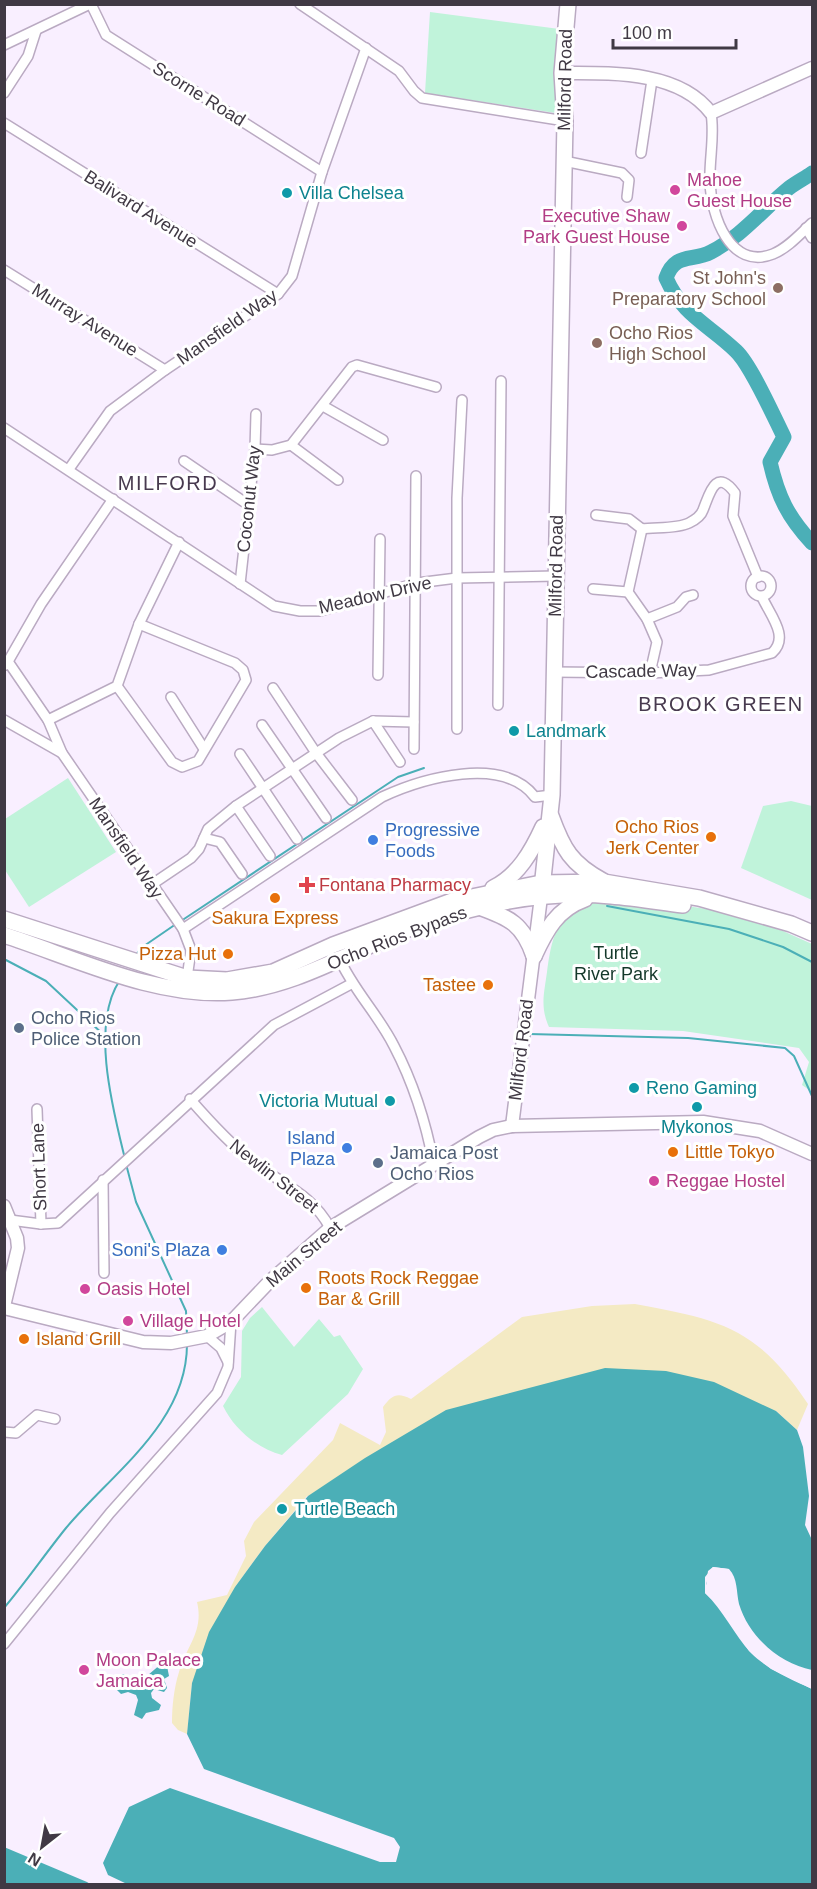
<svg xmlns="http://www.w3.org/2000/svg" width="817" height="1889" font-family="Helvetica,sans-serif">
<rect width="100%" height="100%" fill="#f9efff"/>
<g fill="#c0f3da">
<polygon points="430,12 567,30 562,114 425,93"/>
<polygon points="68,778 116,852 29,907 5,870 5,819"/>
<polygon points="791,801 812,806 812,900 741,868 763,806"/>
<path d="M627,897L720,911L783,931L812,944V1092L802,1085L809,1062L799,1048L683,1031L549,1027C540,1007 544,994 547,972C551,942 556,912 589,900C600,897 616,898 627,897Z"/>
<path d="M262,1307L294,1347L319,1319L334,1337L340,1335L363,1369L348,1394L282,1455C258,1449 234,1429 223,1406L241,1377L242,1331L250,1318Z"/>
</g>
<path fill="#f4eac4" d="M635,1304C721,1320 757,1327 808,1404L797,1430L776,1411L307,1496L265,1546L235,1587L192,1683L187,1734L178,1730L172,1723C172,1706 174,1688 179,1672C187,1645 204,1631 197,1602L227,1595L246,1556L244,1541L254,1522L333,1440L340,1423L380,1445L386,1432L383,1407C392,1395 397,1392 411,1399L522,1317L592,1306Z"/>
<g fill="#4bafb7">
<path d="M605,1368L666,1371L714,1382L776,1411L797,1430L803,1447L809,1496L805,1525L812,1540V1670C780,1664 749,1637 739,1604C736,1591 738,1579 729,1569L713,1567L708,1571L705,1593C724,1611 734,1635 751,1653C768,1670 791,1679 812,1689V1884H127L108,1875L103,1863L129,1807L170,1788L380,1862H396L400,1847L394,1838L204,1769L187,1734L192,1683L209,1632L235,1587L265,1546L308,1496L365,1458L446,1410Z"/>
<polygon points="161,1664 167,1666 169,1676 164,1679 167,1688 164,1692 154,1689 151,1693 152,1698 161,1705 159,1710 146,1713 142,1719 134,1715 138,1700 136,1695 128,1692 121,1694 117,1690 122,1688 118,1683 118,1677 123,1674 141,1681"/>
<polygon points="4,1847 87,1882 90,1884 5,1884"/>
</g>
<polygon fill="#f9efff" points="713,1567 729,1569 728,1572 714,1570 710,1573 706,1584 708,1592 720,1603 751,1649 773,1666 812,1686 812,1689 771,1669 749,1651 718,1605 705,1593 705,1577"/>
<g fill="none" stroke-linecap="round" stroke-linejoin="round">
<g stroke="#4bafb7" stroke-width="2">
<polyline points="607,906 729,929 783,947 812,962"/>
<polyline points="181,921 398,777 424,768"/>
<polyline points="136,955 141,948 176,924"/>
<polyline points="4,959 46,981 106,1037"/>
<path d="M120,980C90,1024 113,1110 125,1159"/>
<polyline points="529,1034 688,1038 785,1048 794,1056 812,1096"/>
<polyline points="126,1164 136,1202 186,1311 187,1335"/>
<path d="M4,1608C26,1582 45,1554 66,1528C113,1472 187,1423 187,1344"/>
</g>
<path stroke="#4bafb7" stroke-width="15" d="M812,173C805,178 797,182 789,188C762,210 742,236 711,252C692,262 675,252 666,278C683,316 708,324 736,351C751,365 774,417 784,437L770,462C778,497 788,517 812,543"/>
<g stroke="#baaac2" stroke-width="12">
<g id="minor">
<polyline points="91,4 106,35 322,172"/>
<polyline points="300,4 399,71 414,91 422,98 565,121"/>
<polyline points="4,45 90,4"/>
<polyline points="4,93 28,56 36,31"/>
<path d="M711,113C715,136 709,159 710,182C711,215 730,271 773,254C788,248 801,233 812,223"/>
<polyline points="4,123 278,294"/>
<polyline points="641,153 652,80"/>
<polyline points="564,161 622,173 629,180 627,197"/>
<polyline points="806,228 812,238"/>
<polyline points="4,270 165,370"/>
<polyline points="323,406 383,440"/>
<polyline points="4,428 274,606 300,611 320,611 417,583 457,578 556,576"/>
<polyline points="291,445 338,480"/>
<polyline points="255,449 272,450 291,445 352,367 357,365 436,387"/>
<polyline points="184,461 250,506"/>
<polyline points="69,469 110,411 165,370 278,294 292,276 322,172 366,48"/>
<polyline points="596,515 629,519 642,529"/>
<path d="M642,529C655,527 677,529 689,523C695,520 701,516 703,510C709,496 715,466 735,493L733,516L758,577"/>
<polyline points="642,529 628,592 647,619 657,642 650,673"/>
<circle cx="761" cy="586" r="10"/>
<polyline points="240,584 255,449 256,414"/>
<polyline points="593,589 628,592"/>
<polyline points="647,619 677,607 686,597 693,595"/>
<polyline points="9,663 48,720 62,753 183,929 191,950 187,978"/>
<polyline points="6,665 41,604 113,499"/>
<path d="M553,672L650,673L709,670L772,653C790,637 770,615 762,597"/>
<polyline points="378,675 380,539"/>
<polyline points="117,686 172,762 182,767 198,761 246,680 243,670 235,663 139,624"/>
<polyline points="273,688 316,753 352,800"/>
<polyline points="171,697 204,749"/>
<polyline points="498,705 501,381"/>
<polyline points="4,720 62,753"/>
<polyline points="48,720 117,686 139,624 179,542"/>
<polyline points="373,721 414,722"/>
<polyline points="262,725 326,818"/>
<polyline points="457,729 457,498 462,400"/>
<polyline points="414,749 416,476"/>
<polyline points="240,754 297,839"/>
<polyline points="236,806 270,856"/>
<polyline points="204,838 220,842 242,874"/>
<polyline points="151,885 191,858 199,849 208,829 236,806 339,738 373,721 400,762"/>
<path d="M183,929L382,797C423,778 503,755 535,797L552,795"/>
<path d="M338,956C353,990 378,1014 394,1046C414,1084 426,1123 434,1165"/>
<path d="M190,1099C210,1122 230,1144 253,1162C282,1184 313,1195 330,1228"/>
<polyline points="37,1109 41,1224"/>
<polyline points="103,1180 104,1273"/>
<polyline points="10,1220 41,1224 58,1223 274,1025 351,984"/>
<polyline points="207,1336 221,1348 228,1362"/>
<polyline points="4,1432 16,1433 37,1415 55,1419"/>
<polyline points="4,1644 110,1513 217,1393 228,1367 231,1322"/>
</g>
</g>
<g stroke="#baaac2" stroke-width="15">
<g id="tertiary">
<path d="M562,73C610,73 679,70 711,113L812,68"/>
<polyline points="512,1126 541,897"/>
<polyline points="4,1206 17,1238 18,1248 4,1306"/>
<polyline points="4,1308 143,1342 171,1343 207,1336 231,1322 270,1281 330,1228 479,1137 493,1130 512,1126 703,1122 760,1131 812,1154"/>
</g>
</g>
<g stroke="#baaac2" stroke-width="18">
<g id="primary">
<path d="M551,816C563,849 571,864 603,881"/>
<path d="M493,888C518,876 532,851 543,827"/>
<polyline points="541,897 552,795 565,121 562,73 568,4"/>
<path d="M479,907C510,918 523,924 534,956"/>
<polyline points="4,919 187,978 227,980 273,972 333,945 452,901 541,883 604,882 699,898 791,924 812,933"/>
<path d="M4,935C75,958 156,998 232,992C298,987 357,947 419,925C479,904 547,890 611,896C635,898 659,902 683,905"/>
<path d="M534,956C546,930 557,909 585,899"/>
</g>
</g>
<use href="#minor" stroke="#fff" stroke-width="9"/>
<use href="#tertiary" stroke="#fff" stroke-width="12"/>
<use href="#primary" stroke="#fff" stroke-width="15"/>
</g>
<g fill="#d1479c" stroke="#fff" stroke-width="2">
<circle cx="675" cy="190" r="6"/>
<circle cx="682" cy="226" r="6"/>
<circle cx="654" cy="1181" r="6"/>
<circle cx="85" cy="1289" r="6"/>
<circle cx="128" cy="1321" r="6"/>
<circle cx="84" cy="1670" r="6"/>
</g>
<g fill="#0f9aa8" stroke="#fff" stroke-width="2">
<circle cx="287" cy="193" r="6"/>
<circle cx="514" cy="731" r="6"/>
<circle cx="634" cy="1088" r="6"/>
<circle cx="390" cy="1101" r="6"/>
<circle cx="697" cy="1107" r="6"/>
<circle cx="282" cy="1509" r="6"/>
</g>
<g fill="#8d6e63" stroke="#fff" stroke-width="2">
<circle cx="778" cy="288" r="6"/>
<circle cx="597" cy="343" r="6"/>
</g>
<g fill="#e8710a" stroke="#fff" stroke-width="2">
<circle cx="711" cy="837" r="6"/>
<circle cx="275" cy="898" r="6"/>
<circle cx="228" cy="954" r="6"/>
<circle cx="488" cy="985" r="6"/>
<circle cx="673" cy="1152" r="6"/>
<circle cx="306" cy="1288" r="6"/>
<circle cx="24" cy="1339" r="6"/>
</g>
<g fill="#3f7fe0" stroke="#fff" stroke-width="2">
<circle cx="373" cy="840" r="6"/>
<circle cx="347" cy="1148" r="6"/>
<circle cx="222" cy="1250" r="6"/>
</g>
<path fill="#e0444e" stroke="#fff" stroke-width="2" d="M304 876h6v6h6v6h-6v6h-6v-6h-6v-6h6z"/>
<g fill="#5c6f8a" stroke="#fff" stroke-width="2">
<circle cx="19" cy="1028" r="6"/>
<circle cx="378" cy="1163" r="6"/>
</g>
<g text-anchor="middle" dominant-baseline="central" stroke-width="6" stroke-linejoin="round" paint-order="stroke">
<g font-size="18" fill="#403944" stroke="#fff">
<text transform="translate(565 80) rotate(-89)">Milford Road</text>
<text transform="translate(199 94) rotate(32)">Scorne Road</text>
<text transform="translate(141 209) rotate(32)">Balivard Avenue</text>
<text transform="translate(85 320) rotate(32)">Murray Avenue</text>
<text transform="translate(227 327) rotate(-35)">Mansfield Way</text>
<text transform="translate(249 499) rotate(-84)">Coconut Way</text>
<text transform="translate(556 566) rotate(-89)">Milford Road</text>
<text transform="translate(375 595) rotate(-13)">Meadow Drive</text>
<text transform="translate(641 671) rotate(-1)">Cascade Way</text>
<text transform="translate(126 848) rotate(56)">Mansfield Way</text>
<text transform="translate(397 938) rotate(-21)">Ocho Rios Bypass</text>
<text transform="translate(521 1050) rotate(-83)">Milford Road</text>
<text transform="translate(39 1167) rotate(-92)">Short Lane</text>
<text transform="translate(274 1176) rotate(38)">Newlin Street</text>
<text transform="translate(304 1254) rotate(-40)">Main Street</text>
</g>
<g font-size="18" fill="#b23c85" stroke="#fff" text-anchor="start">
<text x="687" y="180">Mahoe<tspan x="687" dy="21">Guest House</tspan></text>
<text x="670" y="216" text-anchor="end">Executive Shaw<tspan x="670" dy="21">Park Guest House</tspan></text>
<text x="666" y="1181">Reggae Hostel</text>
<text x="97" y="1289">Oasis Hotel</text>
<text x="140" y="1321">Village Hotel</text>
<text x="96" y="1660">Moon Palace<tspan x="96" dy="21">Jamaica</tspan></text>
</g>
<g font-size="18" fill="#0d838f" stroke="#fff" text-anchor="start">
<text x="299" y="193">Villa Chelsea</text>
<text x="526" y="731">Landmark</text>
<text x="646" y="1088">Reno Gaming</text>
<text x="378" y="1101" text-anchor="end">Victoria Mutual</text>
<text x="697" y="1127" text-anchor="middle">Mykonos</text>
<text x="294" y="1509">Turtle Beach</text>
</g>
<g font-size="18" fill="#785e54" stroke="#fff" text-anchor="end">
<text x="766" y="278">St John's<tspan x="766" dy="21">Preparatory School</tspan></text>
<text x="609" y="333" text-anchor="start">Ocho Rios<tspan x="609" dy="21">High School</tspan></text>
</g>
<g font-size="18" fill="#c56008" stroke="#fff" text-anchor="end">
<text x="699" y="827">Ocho Rios<tspan x="699" dy="21">Jerk Center</tspan></text>
<text x="275" y="918" text-anchor="middle">Sakura Express</text>
<text x="216" y="954">Pizza Hut</text>
<text x="476" y="985">Tastee</text>
<text x="685" y="1152" text-anchor="start">Little Tokyo</text>
<text x="318" y="1278" text-anchor="start">Roots Rock Reggae<tspan x="318" dy="21">Bar &amp; Grill</tspan></text>
<text x="36" y="1339" text-anchor="start">Island Grill</text>
</g>
<g font-size="18" fill="#366cbe" stroke="#fff" text-anchor="end">
<text x="385" y="830" text-anchor="start">Progressive<tspan x="385" dy="21">Foods</tspan></text>
<text x="335" y="1138">Island<tspan x="335" dy="21">Plaza</tspan></text>
<text x="210" y="1250">Soni's Plaza</text>
</g>
<g font-size="18" fill="#be3a42" stroke="#fff" text-anchor="start">
<text x="319" y="885">Fontana Pharmacy</text>
</g>
<g font-size="18" fill="#14382a" stroke="#fff">
<text x="616" y="953">Turtle<tspan x="616" dy="21">River Park</tspan></text>
</g>
<g font-size="18" fill="#4e5e75" stroke="#fff" text-anchor="start">
<text x="31" y="1018">Ocho Rios<tspan x="31" dy="21">Police Station</tspan></text>
<text x="390" y="1153">Jamaica Post<tspan x="390" dy="21">Ocho Rios</tspan></text>
</g>
<g font-size="20" letter-spacing="1.5" fill="#483a4f" stroke="#fff">
<text x="168" y="483">MILFORD</text>
<text x="721" y="704">BROOK GREEN</text>
</g>
</g>
<rect width="817" height="1889" fill="none" stroke="#403944" stroke-width="12"/>
<g transform="translate(42 1847) rotate(211)" stroke="#ffffff" stroke-width="4.5" paint-order="stroke">
<path d="M0-4.5L10 22L0 15L-10 22Z" fill="#403944"/>
<text y="-9" font-size="16" font-weight="bold" text-anchor="middle" fill="#403944">N</text>
</g>
<path d="M613 39v9h123v-9" fill="none" stroke="#403944" stroke-width="3"/>
<text x="622" y="39" font-size="18" fill="#403944" stroke="#ffffff" stroke-width="4.5" paint-order="stroke">100 m</text>
</svg>
